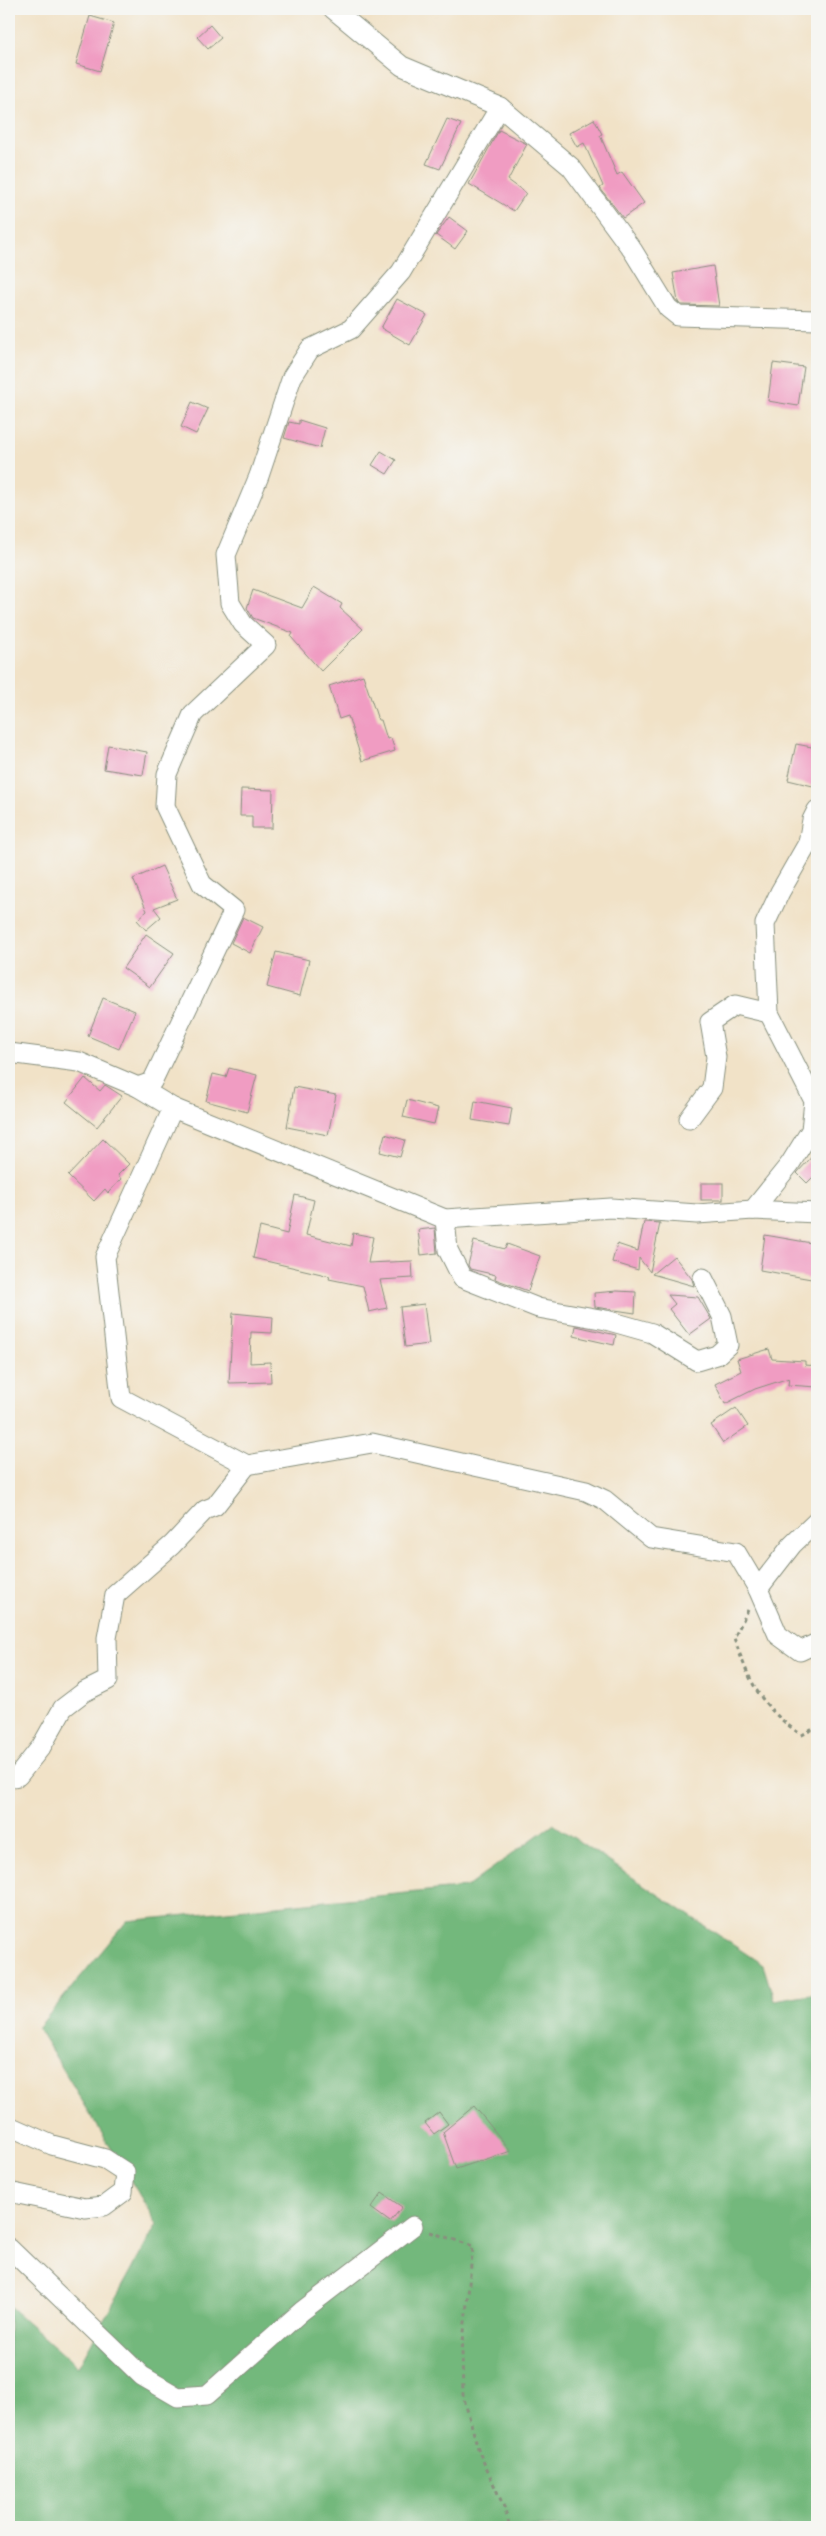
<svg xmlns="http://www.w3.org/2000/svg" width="826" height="2536" font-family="'IM FELL Great Primer',serif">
<rect width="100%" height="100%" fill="#f6f6f2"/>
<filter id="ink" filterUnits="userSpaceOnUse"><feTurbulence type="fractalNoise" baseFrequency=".02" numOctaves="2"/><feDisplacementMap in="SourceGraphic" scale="10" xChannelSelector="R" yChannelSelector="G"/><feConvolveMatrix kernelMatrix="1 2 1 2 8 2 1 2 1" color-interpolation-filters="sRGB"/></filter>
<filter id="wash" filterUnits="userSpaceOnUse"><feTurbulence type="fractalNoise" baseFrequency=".0096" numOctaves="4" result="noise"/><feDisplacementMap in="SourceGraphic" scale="20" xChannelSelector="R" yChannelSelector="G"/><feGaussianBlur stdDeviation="1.12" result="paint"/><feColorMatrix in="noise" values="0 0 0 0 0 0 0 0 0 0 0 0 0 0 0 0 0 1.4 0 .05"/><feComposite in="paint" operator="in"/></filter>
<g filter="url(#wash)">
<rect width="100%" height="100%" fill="#f1e2c7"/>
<polygon fill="#73b87c" stroke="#497a58" points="553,1824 763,1965 774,2000 817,1993 817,2527 9,2527 9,2306 78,2367 157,2224 38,2028 127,1921 467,1887"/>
<g id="blocks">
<g fill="#f09cc2">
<polygon points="90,16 114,23 100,71 76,64"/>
<polygon points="210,25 221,38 208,49 197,37"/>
<polygon points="447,119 461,124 440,169 426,164"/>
<polygon points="594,119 602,134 600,135 617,175 622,172 644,203 623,218 600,188 603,186 584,143 577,147 569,133"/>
<polygon points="499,130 527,144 508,180 526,193 514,211 469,184"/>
<polygon points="449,217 468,231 455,249 436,235"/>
<polygon points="713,266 719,306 682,305 678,302 673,273"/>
<polygon points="397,299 427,315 410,345 381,328"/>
<polygon points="773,363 804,367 798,406 768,401"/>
<polygon points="192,402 208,409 196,434 181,427"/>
<polygon points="299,420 325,428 320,448 284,438 289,422 299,424"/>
<polygon points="381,451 396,460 387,474 372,465"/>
<polygon points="314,587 342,604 340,608 363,629 321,671 291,637 293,633 253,618 247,608 253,590 302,608"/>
<polygon points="363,675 378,720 381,720 387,739 391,738 395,751 362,761 348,716 339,719 329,686"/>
<polygon points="796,744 817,748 817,787 788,780"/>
<polygon points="108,745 147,752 143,775 104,769"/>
<polygon points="241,789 273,790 272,828 252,828 252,816 240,816"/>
<polygon points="162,866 177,899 154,908 161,917 146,930 137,920 147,911 133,879"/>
<polygon points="243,917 263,927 250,953 231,943"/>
<polygon points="146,934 174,953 150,987 123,968"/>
<polygon points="276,952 309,960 300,996 267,987"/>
<polygon points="103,998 135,1011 119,1049 88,1036"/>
<polygon points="229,1068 257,1075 247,1112 206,1101 213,1074 226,1077"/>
<polygon points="85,1078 100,1091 105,1085 122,1096 97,1127 66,1102"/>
<polygon points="294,1087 336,1095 328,1135 287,1127"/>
<polygon points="407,1100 438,1108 434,1124 403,1117"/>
<polygon points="475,1101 512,1108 509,1126 472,1120"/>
<polygon points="385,1134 405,1140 400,1157 380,1152"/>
<polygon points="103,1139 129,1164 118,1175 121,1179 108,1193 105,1189 94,1201 68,1176"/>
<polygon points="817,1151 817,1173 807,1183 797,1173"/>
<rect x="701" y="1183" width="22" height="17"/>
<polygon points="295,1195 314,1200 306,1235 351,1246 353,1233 373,1237 368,1263 412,1261 413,1278 380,1280 387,1308 369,1312 363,1286 329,1279 330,1276 253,1258 260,1227 287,1234"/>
<polygon points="644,1222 660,1223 650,1272 639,1258 638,1270 612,1262 617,1244 638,1251"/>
<polygon points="435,1228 437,1253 421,1255 418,1230"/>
<polygon points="765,1235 817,1244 817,1280 760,1270"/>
<polygon points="474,1241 505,1249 507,1244 540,1256 528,1291 495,1279 496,1275 470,1269 468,1265"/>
<polygon points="674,1256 692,1279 694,1286 652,1274"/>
<polygon points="617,1291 636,1292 635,1313 595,1307 594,1293"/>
<polygon points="668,1295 698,1297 711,1319 689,1335 669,1309 675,1304"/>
<polygon points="424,1304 429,1344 405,1347 400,1307"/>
<polygon points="233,1313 273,1317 272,1333 251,1332 250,1363 270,1362 271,1382 229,1383"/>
<polygon points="576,1326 616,1335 614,1345 574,1336"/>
<polygon points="769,1349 772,1359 805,1361 805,1365 817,1366 817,1387 788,1385 789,1378 755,1389 725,1404 715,1384 741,1371 737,1359"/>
<polygon points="736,1408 748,1426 723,1443 711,1425"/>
<polygon points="474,2106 511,2151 456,2169 443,2132"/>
<polygon points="439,2112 448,2124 434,2134 425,2123"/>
<polygon points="382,2193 402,2207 390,2222 371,2208"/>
</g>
</g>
</g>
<g filter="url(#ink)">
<use href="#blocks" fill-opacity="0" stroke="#88907e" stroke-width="1"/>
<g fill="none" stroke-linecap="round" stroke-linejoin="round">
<g stroke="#88907e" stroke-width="21">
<g id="minor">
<polyline points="333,9 402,66 500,107 571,167 633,251 668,308 678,316 817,320"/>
<polyline points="9,1053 79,1062 138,1087 173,1108"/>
<polyline points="138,1087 152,1082 234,910 202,884 165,806 167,774 193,714 266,645 243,624 230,603 226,555 259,476 292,377 310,349 351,329 401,272 500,107"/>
<polyline points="689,1119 712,1088 716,1057 710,1022 735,1005 769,1013"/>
<polyline points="753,1210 790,1164 811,1130 814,1101 769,1013 765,924 780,892 808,843 812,820 817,810"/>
<polyline points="817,1213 753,1210 697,1214 611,1208 445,1219 173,1108 105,1257 121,1398 247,1465 372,1443 586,1491 605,1500 651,1538 736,1552 758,1589 778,1635 800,1651 817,1643"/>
<polyline points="445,1219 448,1250 462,1278 538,1308 606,1320 652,1333 697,1361 717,1355 728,1345 722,1316 703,1278"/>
<polyline points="758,1589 792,1545 817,1521"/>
<polyline points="9,1778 18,1776 41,1747 63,1708 84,1692 108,1680 107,1638 115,1595 172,1545 205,1510 215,1506 247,1465"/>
<polyline points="9,2126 52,2145 105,2159 125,2172 123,2192 104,2206 85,2208 9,2192"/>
<polyline points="9,2248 142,2376 178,2397 207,2395 302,2311 413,2226"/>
</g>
</g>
<g stroke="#88907e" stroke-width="3" stroke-dasharray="4 4" stroke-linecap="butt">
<path d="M748,1610L734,1638C750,1683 761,1708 802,1735L817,1727"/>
<polyline points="430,2232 473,2246 462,2351 463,2395 479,2452 504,2507 510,2527"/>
</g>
<use href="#minor" stroke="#fff" stroke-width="19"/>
</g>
</g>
<rect width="826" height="2536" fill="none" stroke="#f6f6f2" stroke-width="30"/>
</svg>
